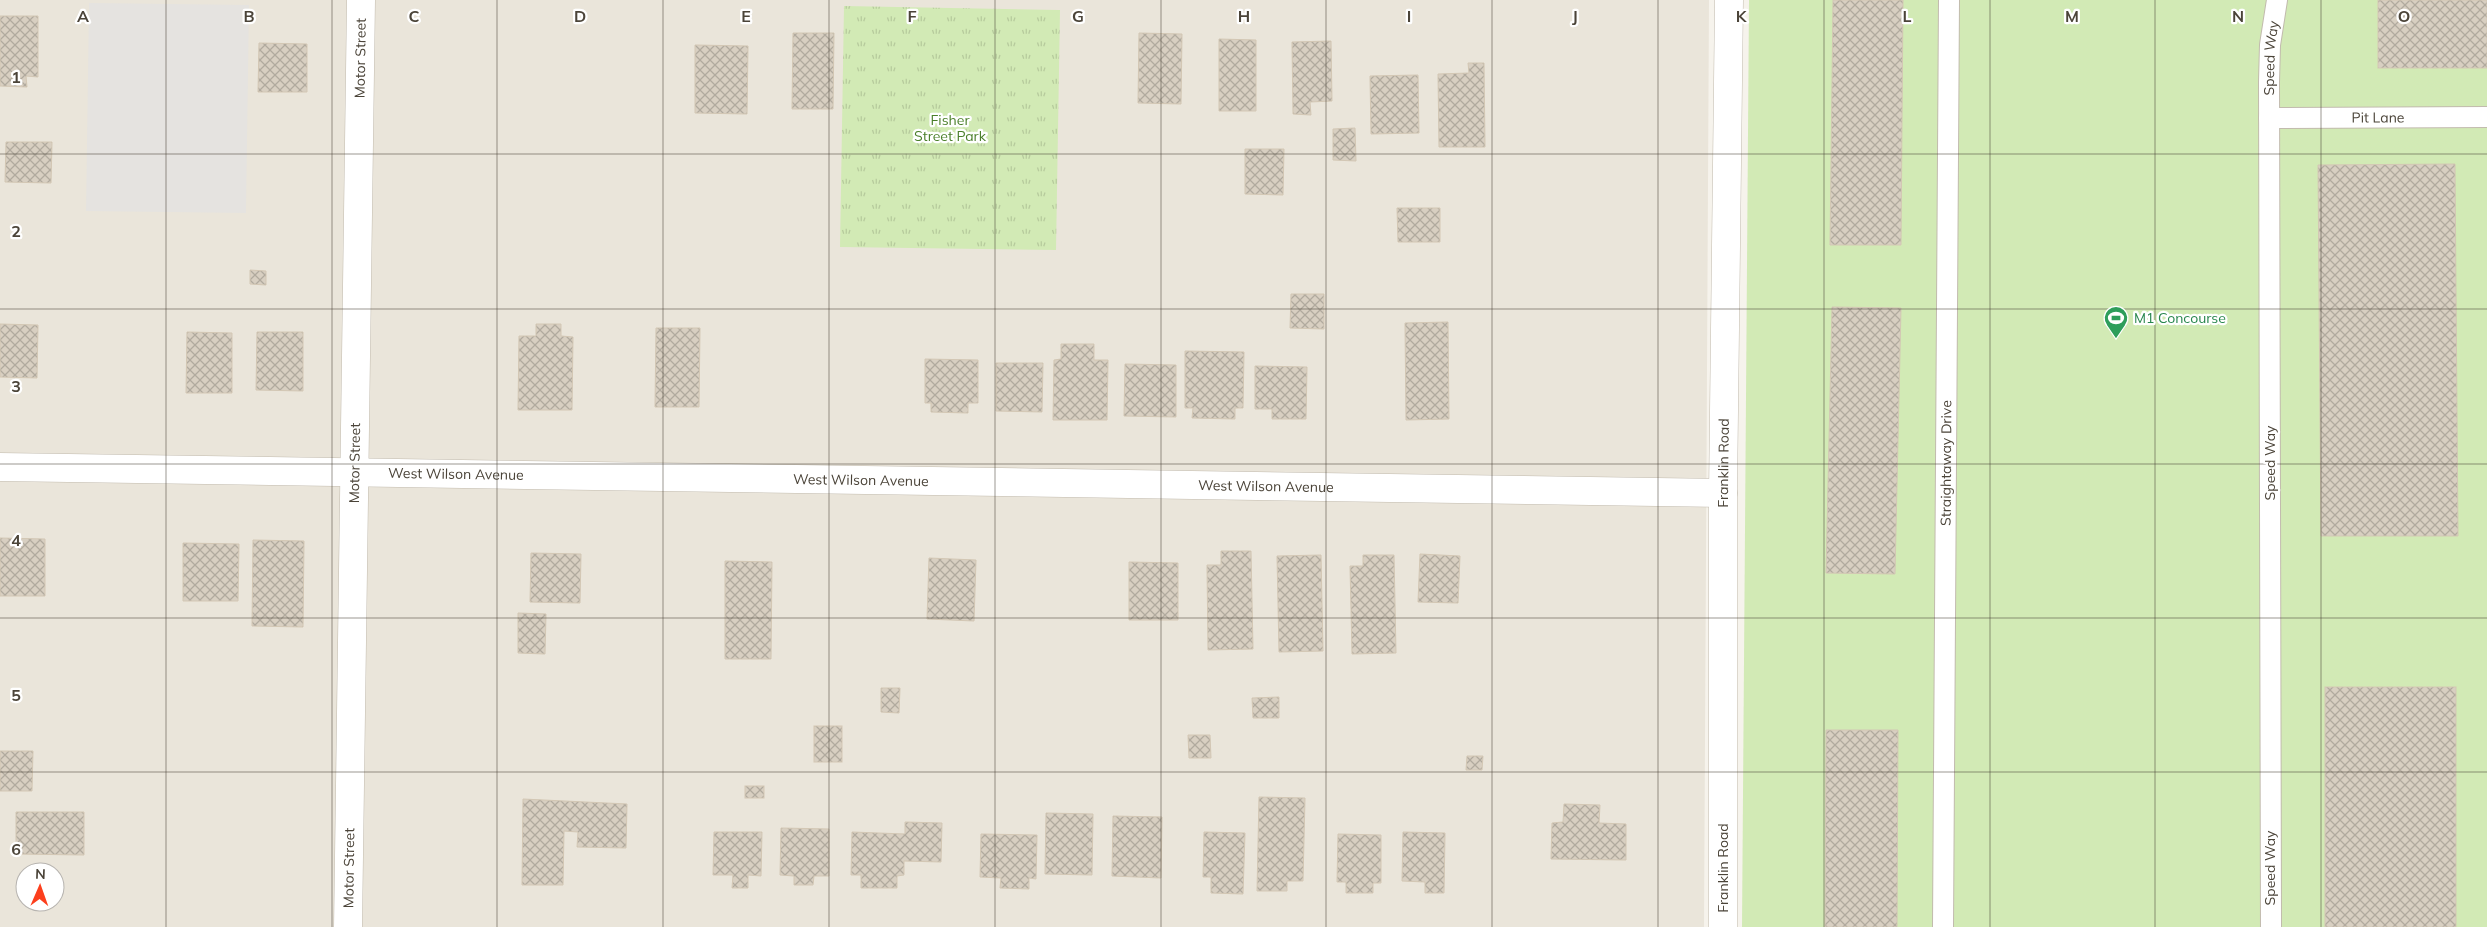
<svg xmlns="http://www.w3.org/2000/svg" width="2487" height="927" font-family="Mulish,sans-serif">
<defs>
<pattern id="grass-tufts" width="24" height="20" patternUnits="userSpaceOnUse" patternTransform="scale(1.25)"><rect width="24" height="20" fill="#d2eab5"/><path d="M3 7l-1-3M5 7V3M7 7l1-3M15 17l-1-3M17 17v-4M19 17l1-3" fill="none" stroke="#b6ca9c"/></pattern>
<pattern id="building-cross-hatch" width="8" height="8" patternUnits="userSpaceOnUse" patternTransform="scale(1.25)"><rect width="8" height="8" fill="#d8cfc1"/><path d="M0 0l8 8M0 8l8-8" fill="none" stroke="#b1aa9e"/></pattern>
</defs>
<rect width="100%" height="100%" fill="#f6f3ec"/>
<path fill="#eae5da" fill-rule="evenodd" d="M0,0H1709L1704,927H0ZM25,872H55V902H25Z"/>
<polygon fill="url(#grass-tufts)" points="844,6 1060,10 1056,250 840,247"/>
<polygon fill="#d2eab5" points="1749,0 2487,0 2487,927 1742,927"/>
<polygon fill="#e5e3e0" points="89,3 249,5 246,213 86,211"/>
<g fill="url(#building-cross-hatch)" stroke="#d3c7b4">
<polygon points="1833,0 1903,0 1901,245 1830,245"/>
<rect x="2378" y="0" width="109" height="68"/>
<polygon points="0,16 38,16 38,77 26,76 27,87 0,86"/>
<polygon points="793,33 834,33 833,109 792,109"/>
<polygon points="1139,33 1182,34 1181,104 1138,103"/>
<polygon points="1219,39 1256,40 1256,111 1219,111"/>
<polygon points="1331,41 1332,101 1310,102 1311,115 1293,114 1292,42"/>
<polygon points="259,43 307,44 307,92 258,92"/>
<polygon points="695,45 748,46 747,114 695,113"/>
<polygon points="1468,63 1484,63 1485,147 1439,147 1438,74 1469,73"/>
<polygon points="1418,75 1419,133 1371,134 1370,76"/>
<polygon points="1355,128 1356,161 1333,160 1333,129"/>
<polygon points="6,142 52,142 51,183 5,182"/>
<polygon points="1245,149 1284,149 1283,195 1245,194"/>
<polygon points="2455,164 2458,536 2321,536 2318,165"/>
<polygon points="1397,208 1440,208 1440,242 1398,242"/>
<polygon points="250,270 266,271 266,285 250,284"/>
<polygon points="1291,294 1324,294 1324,329 1290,328"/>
<polygon points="1832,307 1901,308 1895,574 1826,573"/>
<polygon points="1448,322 1449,419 1406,420 1405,323"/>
<polygon points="0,324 38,325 37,378 0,377"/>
<polygon points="536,324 561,324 561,336 573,337 572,410 518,410 519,336 536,336"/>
<polygon points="656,328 700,328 699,407 655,407"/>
<polygon points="187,332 232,333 232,393 186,393"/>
<polygon points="257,332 303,332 303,391 256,390"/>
<polygon points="1061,344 1094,344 1094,360 1108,360 1107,420 1053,420 1054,360 1061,359"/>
<polygon points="1185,351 1244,352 1243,408 1235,408 1235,419 1192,418 1193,408 1185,408"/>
<polygon points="925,359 978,360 978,403 968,403 968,413 931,412 931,403 925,403"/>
<polygon points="996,363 1043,363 1042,412 996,411"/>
<polygon points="1125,364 1176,365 1176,417 1124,416"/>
<polygon points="1255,366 1307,367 1306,419 1272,419 1272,409 1255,409"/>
<polygon points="0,538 45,539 45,596 0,596"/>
<polygon points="253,540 304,541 303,627 252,626"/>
<polygon points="183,543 239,544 238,601 183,601"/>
<polygon points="1221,551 1251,551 1253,649 1208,650 1207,565 1221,565"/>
<polygon points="531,553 581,554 580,603 530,602"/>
<polygon points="1420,554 1460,556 1458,603 1418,602"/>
<polygon points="1321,555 1323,651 1279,652 1277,556"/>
<polygon points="1363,555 1394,555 1396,653 1352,654 1350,566 1363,566"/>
<polygon points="929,558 976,560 974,621 927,619"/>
<polygon points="725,561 772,562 771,659 725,659"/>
<polygon points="1129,562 1178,563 1178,620 1129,620"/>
<polygon points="518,613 546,614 545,654 518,653"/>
<rect x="2325" y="687" width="131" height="240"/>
<polygon points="881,688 900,688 899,713 881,712"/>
<polygon points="1279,697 1279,718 1253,718 1252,698"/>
<rect x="814" y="726" width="28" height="36"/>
<polygon points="1826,730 1898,730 1897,927 1825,927"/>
<polygon points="1188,735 1210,735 1211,758 1189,758"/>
<polygon points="0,751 33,751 32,791 0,791"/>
<polygon points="1467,756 1483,756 1482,770 1466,770"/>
<rect x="745" y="786" width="19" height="12"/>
<polygon points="1259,797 1305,798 1303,881 1287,881 1287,891 1257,891"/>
<polygon points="523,799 627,804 626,848 577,847 578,832 564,831 563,885 522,885"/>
<polygon points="1564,804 1600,805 1599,823 1626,824 1626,860 1551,859 1552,823 1563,822"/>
<polygon points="16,812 84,812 84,855 16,854"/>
<polygon points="1046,813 1093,814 1092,875 1045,874"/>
<polygon points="1113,816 1162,817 1161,878 1112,876"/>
<polygon points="905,822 942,823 941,862 904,861 904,875 897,876 897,888 861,888 861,875 851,875 852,832 905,834"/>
<polygon points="781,828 829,829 829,876 814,876 813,885 794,885 794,876 780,875"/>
<polygon points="714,832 762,832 761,876 748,875 748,888 732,888 733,875 713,875"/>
<polygon points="1204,832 1245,833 1243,894 1211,893 1211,877 1203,877"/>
<polygon points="1403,832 1445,833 1444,893 1425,893 1425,882 1402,881"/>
<polygon points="981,834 1037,835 1036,879 1029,878 1029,889 1000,888 1001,878 980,877"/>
<polygon points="1338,834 1381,835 1381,883 1373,883 1373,893 1346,893 1346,882 1337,882"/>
</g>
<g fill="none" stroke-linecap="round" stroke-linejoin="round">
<g stroke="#c2bbae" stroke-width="22">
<g id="service">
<path id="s1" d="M2269,118L2487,117"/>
<path id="s2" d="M1943,927L1949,0"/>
<path id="s3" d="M2271,927L2269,82L2270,45L2277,0"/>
</g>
</g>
<g stroke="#c2bbae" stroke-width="29">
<g id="minor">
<path id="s4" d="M0,467L1723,493"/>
<path id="s5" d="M348,927L361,0"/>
<path id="s6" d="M1723,927V493L1729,0"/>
</g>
</g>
<use href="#service" stroke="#fff" stroke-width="20"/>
<use href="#minor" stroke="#fff" stroke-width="28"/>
</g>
<path fill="none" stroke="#4b4439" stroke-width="1" stroke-opacity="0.55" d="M166,0V927M332,0V927M497,0V927M663,0V927M829,0V927M995,0V927M1161,0V927M1326,0V927M1492,0V927M1658,0V927M1824,0V927M1990,0V927M2155,0V927M2321,0V927M0,154H2487M0,309H2487M0,464H2487M0,618H2487M0,772H2487"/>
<defs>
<g id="stadium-pin" transform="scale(1.25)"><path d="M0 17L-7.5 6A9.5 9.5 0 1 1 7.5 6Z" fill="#2e9e5b" stroke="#fff"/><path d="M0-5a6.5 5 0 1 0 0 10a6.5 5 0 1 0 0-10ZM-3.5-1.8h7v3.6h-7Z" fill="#fff"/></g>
</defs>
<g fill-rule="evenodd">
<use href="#stadium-pin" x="2116" y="318"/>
</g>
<g text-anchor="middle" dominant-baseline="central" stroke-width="4.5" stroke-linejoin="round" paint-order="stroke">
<g font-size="14" fill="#4b4439" stroke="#fff">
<text stroke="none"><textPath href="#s3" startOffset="869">Speed Way</textPath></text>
<text stroke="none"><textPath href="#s5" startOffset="869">Motor Street</textPath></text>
<text stroke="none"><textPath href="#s1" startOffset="109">Pit Lane</textPath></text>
<text stroke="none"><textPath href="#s5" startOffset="464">Motor Street</textPath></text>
<text stroke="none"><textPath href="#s6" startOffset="464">Franklin Road</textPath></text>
<text transform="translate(2270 463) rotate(-90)">Speed Way</text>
<text stroke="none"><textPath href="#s2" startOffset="464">Straightaway Drive</textPath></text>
<text stroke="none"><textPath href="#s4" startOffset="456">West Wilson Avenue</textPath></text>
<text stroke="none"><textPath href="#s4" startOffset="861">West Wilson Avenue</textPath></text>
<text stroke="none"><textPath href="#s4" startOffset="1266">West Wilson Avenue</textPath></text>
<text stroke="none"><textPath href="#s5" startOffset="59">Motor Street</textPath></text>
<text transform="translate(1723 868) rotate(-90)">Franklin Road</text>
<text transform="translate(2270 868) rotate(-90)">Speed Way</text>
</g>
<g font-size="14" fill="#4a7f2a" stroke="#fff">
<text x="950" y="120">Fisher<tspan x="950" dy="16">Street Park</tspan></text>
</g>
<g font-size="14" fill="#27864d" stroke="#fff" text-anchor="start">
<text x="2134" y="318">M1 Concourse</text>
</g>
</g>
<g font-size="16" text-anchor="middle" font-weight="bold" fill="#4b4439" stroke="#fff" stroke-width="4.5" stroke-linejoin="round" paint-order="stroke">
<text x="83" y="22">A</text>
<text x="249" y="22">B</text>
<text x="414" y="22">C</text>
<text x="580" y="22">D</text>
<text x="746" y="22">E</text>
<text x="912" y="22">F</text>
<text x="1078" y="22">G</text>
<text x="1244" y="22">H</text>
<text x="1409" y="22">I</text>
<text x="1575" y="22">J</text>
<text x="1741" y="22">K</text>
<text x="1907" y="22">L</text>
<text x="2072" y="22">M</text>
<text x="2238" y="22">N</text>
<text x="2404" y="22">O</text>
<text x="16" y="83">1</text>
<text x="16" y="237">2</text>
<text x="16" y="392">3</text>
<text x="16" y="546">4</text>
<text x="16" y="701">5</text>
<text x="16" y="855">6</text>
</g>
<g transform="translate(40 887) rotate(2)"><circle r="24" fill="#ffffff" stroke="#b7b4b0"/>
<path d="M0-4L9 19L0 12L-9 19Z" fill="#fc3f1d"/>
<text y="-8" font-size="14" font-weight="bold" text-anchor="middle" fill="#4b4439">N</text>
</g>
</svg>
